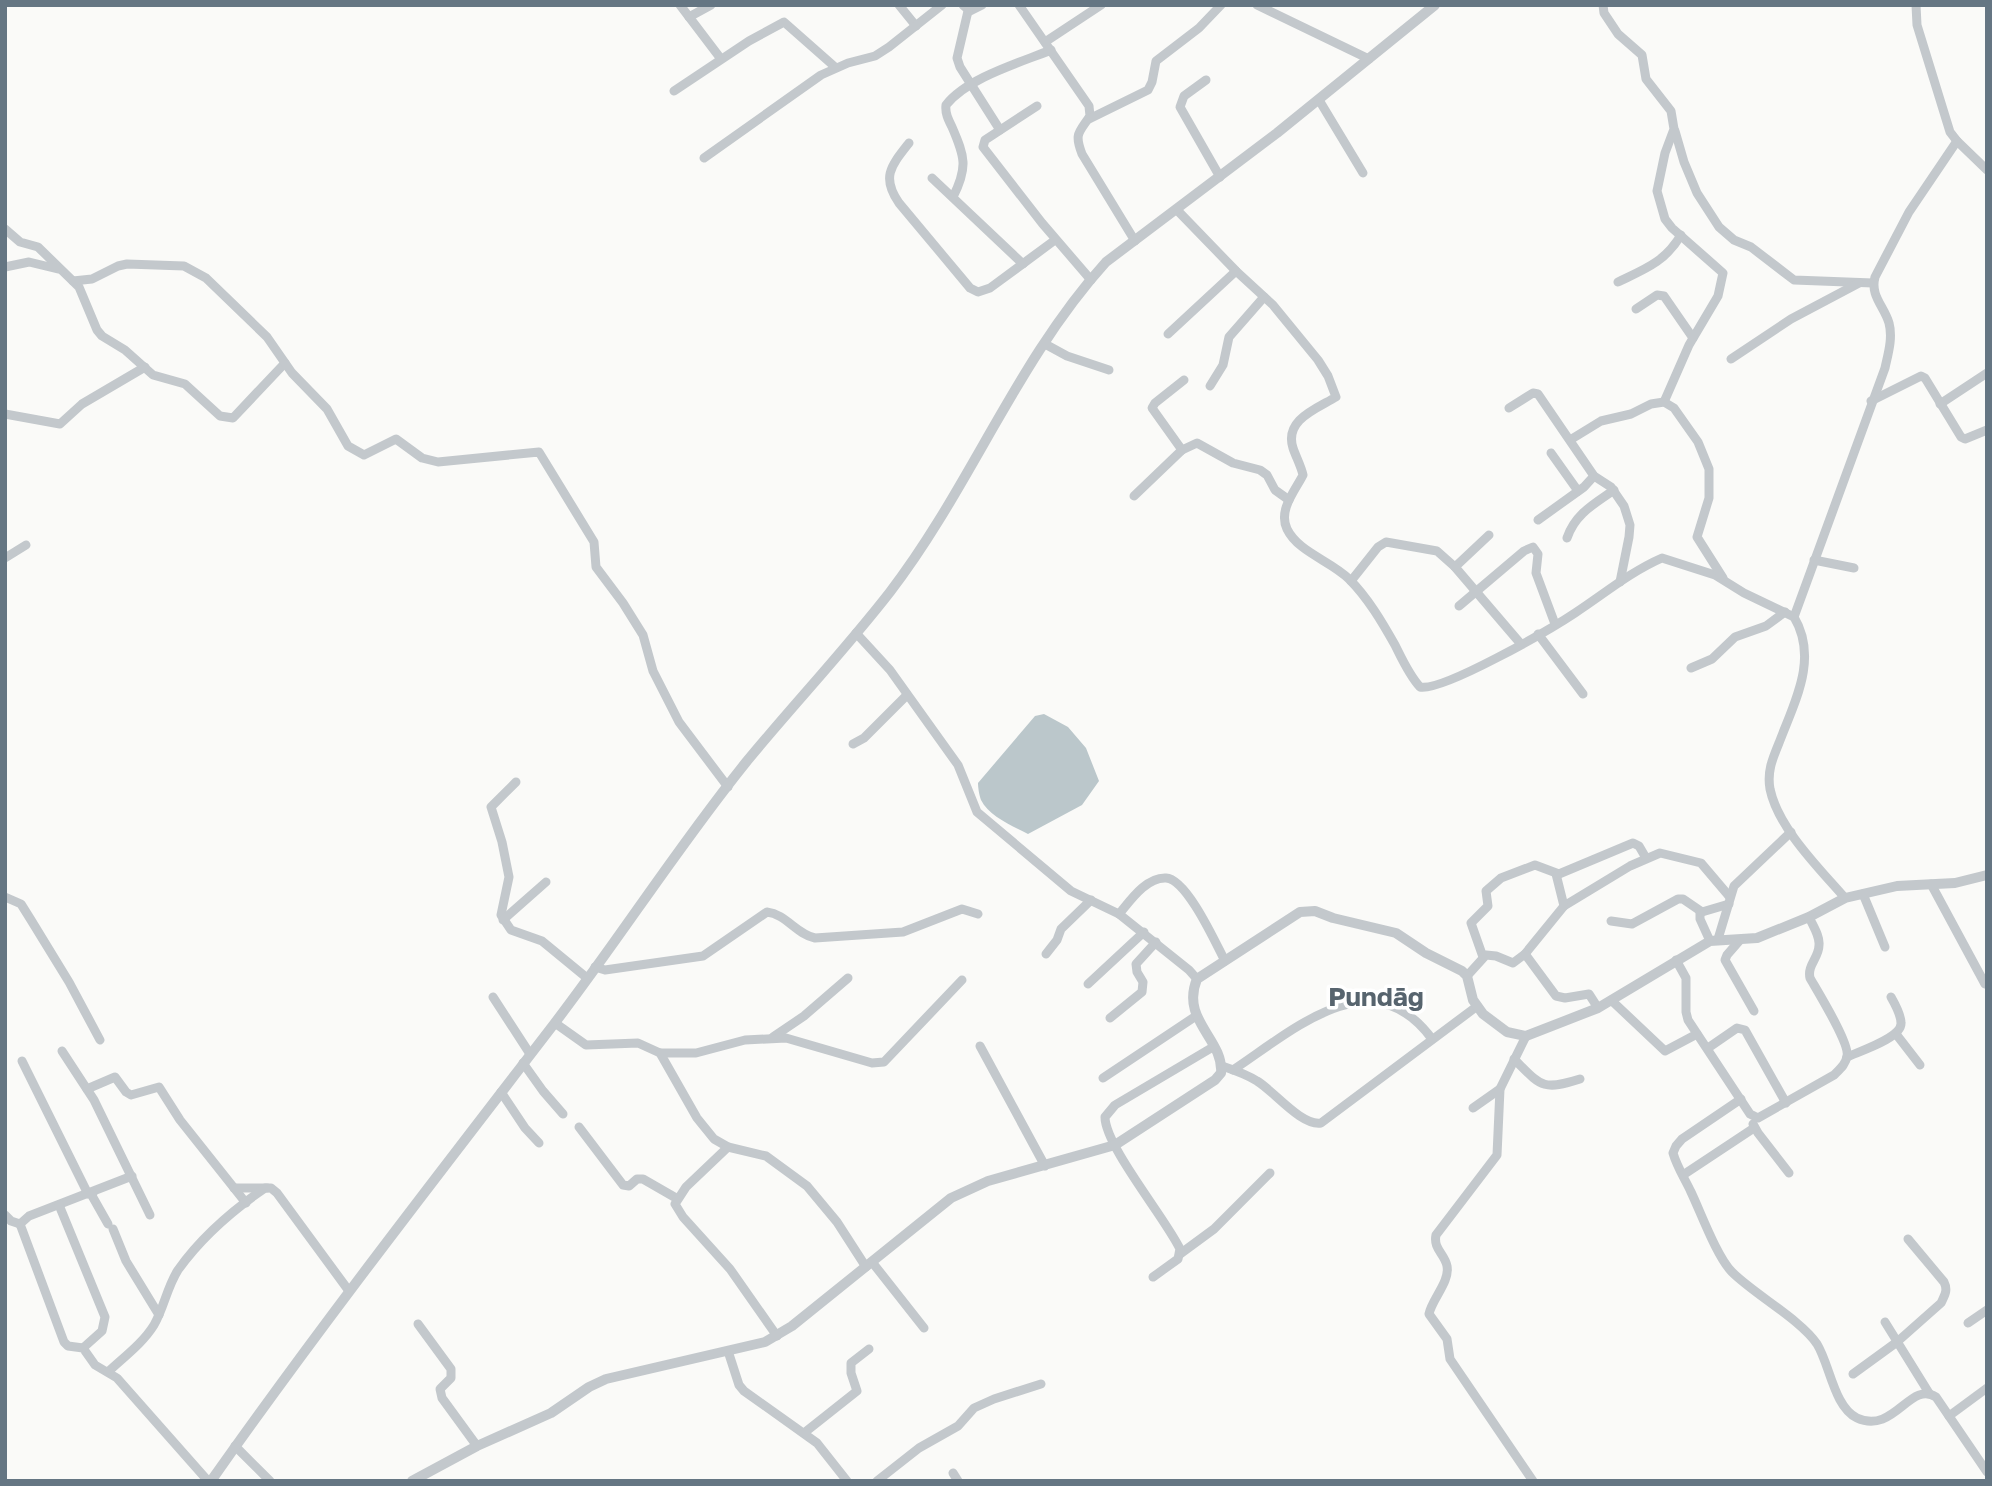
<svg xmlns="http://www.w3.org/2000/svg" width="1992" height="1486" font-family="'Golos Text',sans-serif">
<rect width="100%" height="100%" fill="#fafaf8"/>
<path fill="#bbc7cb" d="M1044,714L1068,727L1086,748L1099,781L1082,805L1028,834C1012,826 989,816 981,800C979,795 978,787 978,783L1035,716Z"/>
<g fill="none" stroke-linecap="round" stroke-linejoin="round">
<g stroke="#c3c8cc" stroke-width="9">
<polyline points="680,5 721,59"/>
<polyline points="899,5 916,26"/>
<polyline points="963,5 970,11 982,5"/>
<path d="M1019,5L1089,106L1090,116C1079,133 1074,133 1082,154L1135,241"/>
<polyline points="1257,5 1369,59"/>
<polyline points="1603,5 1604,13 1618,34 1642,55 1646,79 1671,111 1674,129 1665,153 1657,191 1665,219 1672,228 1723,273 1718,296 1689,345 1664,402"/>
<polyline points="1916,5 1917,25 1950,132 1957,141 1987,170"/>
<polyline points="968,11 957,58 960,67 1000,130"/>
<polyline points="689,17 711,5"/>
<polyline points="1045,42 1101,5"/>
<polyline points="1206,80 1184,96 1180,107 1220,177"/>
<polyline points="674,91 749,41 784,22 835,67"/>
<polyline points="1319,100 1363,173"/>
<polyline points="1037,106 985,140 983,147 1042,223 1091,280"/>
<polyline points="1089,119 1148,90 1152,82 1156,61 1199,28 1221,5"/>
<polyline points="1675,131 1684,162 1697,193 1719,227 1734,240 1751,247 1794,280 1873,283"/>
<path d="M909,143C891,166 881,177 899,203L970,288L978,292L990,288L1055,240"/>
<polyline points="704,158 821,75 848,63 875,56 889,47 942,5"/>
<polyline points="932,178 1023,264"/>
<path d="M953,197C968,167 965,157 952,127C948,119 945,113 946,105C967,78 1019,63 1051,50"/>
<path d="M1177,210L1236,271L1273,305L1318,360L1328,376L1336,397C1316,409 1284,420 1293,448C1296,457 1301,466 1303,475C1295,491 1278,510 1287,529C1298,552 1331,561 1349,579C1368,598 1382,622 1395,645C1402,659 1409,675 1420,687C1442,692 1551,629 1575,613C1604,594 1630,572 1662,558L1715,575L1744,593L1794,617C1819,659 1794,703 1779,743C1772,760 1767,772 1770,789C1778,828 1820,869 1845,898"/>
<polyline points="5,229 20,242 38,247 79,287 97,330 102,336 125,350 153,375 185,384 220,416 233,418 285,363"/>
<polyline points="5,267 29,262 58,269"/>
<polyline points="73,281 92,279 118,266 127,264 184,266 206,278 267,337 292,373 327,409 348,446 364,455 396,439 422,458 438,462 539,452 594,542 596,567 623,603 643,635 653,671 679,722 728,787"/>
<path d="M1618,282C1645,269 1665,262 1681,235"/>
<polyline points="1636,309 1657,295 1664,296 1693,338"/>
<polyline points="1168,334 1236,271"/>
<polyline points="1045,344 1067,356 1109,370"/>
<polyline points="1731,359 1791,319 1859,283"/>
<polyline points="1210,386 1223,365 1229,337 1264,297"/>
<polyline points="1871,401 1921,376 1925,378 1961,437 1965,439 1987,430"/>
<polyline points="1940,404 1987,373"/>
<polyline points="1509,408 1533,393 1538,394 1594,476 1611,487 1624,506 1630,525 1629,537 1620,582"/>
<polyline points="5,414 60,424 82,404 145,367"/>
<polyline points="1570,440 1601,421 1631,414 1651,404 1664,402 1674,408 1698,442 1709,469 1709,498 1697,537 1723,578"/>
<polyline points="1182,450 1152,408 1155,403 1184,380"/>
<polyline points="1551,453 1578,491"/>
<polyline points="1134,496 1182,450 1197,443 1233,463 1260,470 1267,475 1275,490 1289,500"/>
<polyline points="1538,520 1584,487 1594,476"/>
<polyline points="1489,535 1455,567 1520,643"/>
<path d="M1567,538C1575,514 1594,504 1614,490"/>
<polyline points="5,558 26,545"/>
<polyline points="1814,560 1854,568"/>
<polyline points="1351,581 1378,547 1386,542 1437,551 1455,567"/>
<polyline points="1459,606 1524,551 1533,547 1538,554 1536,573 1555,624"/>
<path d="M1794,617L1885,368C1888,354 1893,338 1889,323C1884,306 1870,296 1875,277L1909,212L1957,141"/>
<polyline points="856,633 890,670 958,765 977,812 1071,891 1119,914 1189,970 1197,979"/>
<polyline points="1538,634 1583,694"/>
<polyline points="1691,668 1712,659 1735,637 1766,626 1785,612"/>
<polyline points="853,744 864,738 907,695"/>
<polyline points="516,782 491,807 502,842 509,877 501,915 511,930 542,941 587,978"/>
<polyline points="1931,884 1985,984"/>
<polyline points="1863,894 1885,947"/>
<polyline points="5,897 21,904 31,920 69,982 100,1040"/>
<polyline points="1564,906 1630,866 1660,853 1701,863 1729,896"/>
<polyline points="1700,912 1700,919 1710,941"/>
<path d="M1119,914C1130,901 1146,877 1166,878C1187,879 1216,944 1225,961"/>
<polyline points="503,920 546,882"/>
<polyline points="1611,921 1632,924 1678,899 1683,899 1702,912 1729,904"/>
<polyline points="1718,939 1734,886 1791,832"/>
<polyline points="1740,940 1727,955 1725,960 1754,1011"/>
<polyline points="1046,954 1057,940 1061,929 1091,900"/>
<polyline points="1525,954 1564,906 1556,874"/>
<polyline points="1483,957 1471,923 1488,906 1486,891 1501,878 1535,865 1559,874 1633,843 1639,846 1646,858"/>
<path d="M1676,960L1686,978V1012L1688,1020L1750,1114L1758,1118L1834,1075C1840,1069 1846,1064 1847,1056C1850,1044 1818,992 1810,978C1807,965 1819,958 1819,945C1820,936 1813,926 1809,917"/>
<path d="M595,967L605,970L703,956L767,912C786,914 796,934 815,938L903,932L962,909L978,914"/>
<polyline points="1467,976 1486,955 1496,956 1513,963 1525,954 1556,996 1565,998 1589,994 1598,1008"/>
<polyline points="1088,984 1144,932"/>
<polyline points="493,997 530,1054"/>
<polyline points="1611,1000 1665,1051 1697,1034"/>
<polyline points="1110,1018 1142,992 1143,982 1137,972 1136,964 1156,942"/>
<polyline points="555,1023 586,1045 638,1043 660,1053 697,1118 714,1139 728,1147 766,1156 807,1186 837,1222 866,1267"/>
<polyline points="1896,1034 1920,1065"/>
<path d="M1526,1036L1500,1089L1497,1155L1436,1235C1433,1249 1445,1254 1447,1266C1450,1282 1432,1299 1429,1314L1447,1339L1450,1359L1533,1481"/>
<polyline points="773,1037 804,1016 848,978"/>
<polyline points="980,1046 1045,1166"/>
<polyline points="1708,1048 1737,1028 1745,1030 1786,1103"/>
<polyline points="62,1051 94,1100 150,1215"/>
<polyline points="660,1053 696,1053 745,1040 786,1038 872,1063 884,1062 962,980"/>
<path d="M1847,1057C1860,1051 1902,1038 1901,1023C1901,1015 1895,1004 1891,997"/>
<path d="M1514,1059C1541,1086 1542,1091 1580,1079"/>
<polyline points="22,1061 88,1194"/>
<polyline points="523,1063 543,1091 563,1114"/>
<path d="M1222,1066C1234,1070 1246,1074 1257,1081C1274,1091 1301,1126 1321,1123L1476,1007"/>
<path d="M1233,1070C1292,1031 1372,957 1432,1039"/>
<polyline points="1103,1078 1196,1016"/>
<polyline points="87,1089 115,1077 126,1092 131,1095 159,1087 180,1120 246,1203"/>
<polyline points="501,1092 525,1128 539,1143"/>
<path d="M1741,1099L1682,1139L1676,1146L1673,1153C1677,1167 1685,1179 1691,1192C1701,1213 1717,1257 1732,1272C1754,1294 1801,1320 1817,1344C1830,1365 1834,1407 1857,1418C1894,1435 1910,1380 1936,1397L1987,1472"/>
<polyline points="1473,1108 1500,1089"/>
<polyline points="1753,1124 1758,1133 1789,1173"/>
<polyline points="579,1127 623,1185 629,1186 637,1179 643,1179 676,1198"/>
<polyline points="728,1147 686,1187 675,1204 683,1217 730,1269 777,1336"/>
<polyline points="1683,1175 1754,1128"/>
<polyline points="132,1176 29,1216 20,1224 64,1342 68,1346 83,1348 95,1365 117,1378 208,1481"/>
<polyline points="234,1188 267,1188"/>
<polyline points="93,1193 91,1194 108,1224"/>
<polyline points="59,1205 105,1317 102,1331 83,1348"/>
<polyline points="5,1215 11,1221 20,1224"/>
<polyline points="113,1229 126,1261 159,1315"/>
<polyline points="1180,1254 1214,1229 1270,1173"/>
<polyline points="872,1262 924,1328"/>
<path d="M1153,1277L1178,1259L1180,1249C1166,1219 1105,1146 1105,1117L1115,1105L1213,1047"/>
<polyline points="1885,1322 1929,1393"/>
<polyline points="1968,1323 1987,1310"/>
<polyline points="418,1324 451,1369 451,1378 440,1389 442,1398 477,1446"/>
<polyline points="728,1351 739,1385 744,1391 817,1443 847,1481"/>
<path d="M108,1372C124,1357 143,1343 154,1325C164,1308 167,1287 178,1270C200,1239 233,1210 265,1188H271L277,1193L349,1291"/>
<path d="M1853,1374L1897,1342L1941,1303C1945,1295 1948,1290 1944,1282L1908,1239"/>
<polyline points="1949,1416 1987,1388"/>
<polyline points="804,1433 857,1391 851,1373 851,1363 869,1349"/>
<polyline points="235,1446 270,1481"/>
<polyline points="953,1473 958,1481"/>
<polyline points="877,1481 919,1448 958,1426 974,1408 994,1399 1041,1384"/>
</g>
<g stroke="#c3c8cc" stroke-width="10">
<path d="M211,1481C321,1325 438,1175 554,1024C620,938 679,845 747,761C794,704 845,650 890,592C970,488 1017,360 1106,262L1277,133L1435,5"/>
<path d="M412,1481L477,1446L551,1413L589,1387L606,1379L765,1342L792,1326L951,1198L988,1181L1115,1145L1215,1080L1221,1073C1224,1039 1180,1020 1197,979L1300,912L1315,911L1333,918L1396,933L1426,953L1462,971L1467,976L1473,1000L1483,1014L1507,1032L1526,1036L1598,1008L1710,941L1757,938L1809,917L1845,898L1897,886L1955,883L1987,875"/>
</g>
</g>
<g text-anchor="middle" dominant-baseline="central" stroke-width="7" stroke-linejoin="round" paint-order="stroke">
<g font-size="26" font-weight="bold" fill="#57646e" stroke="#fff">
<text x="1376" y="996">Pundāg</text>
</g>
</g>
<rect width="1992" height="1486" fill="none" stroke="#657683" stroke-width="14"/>
</svg>
